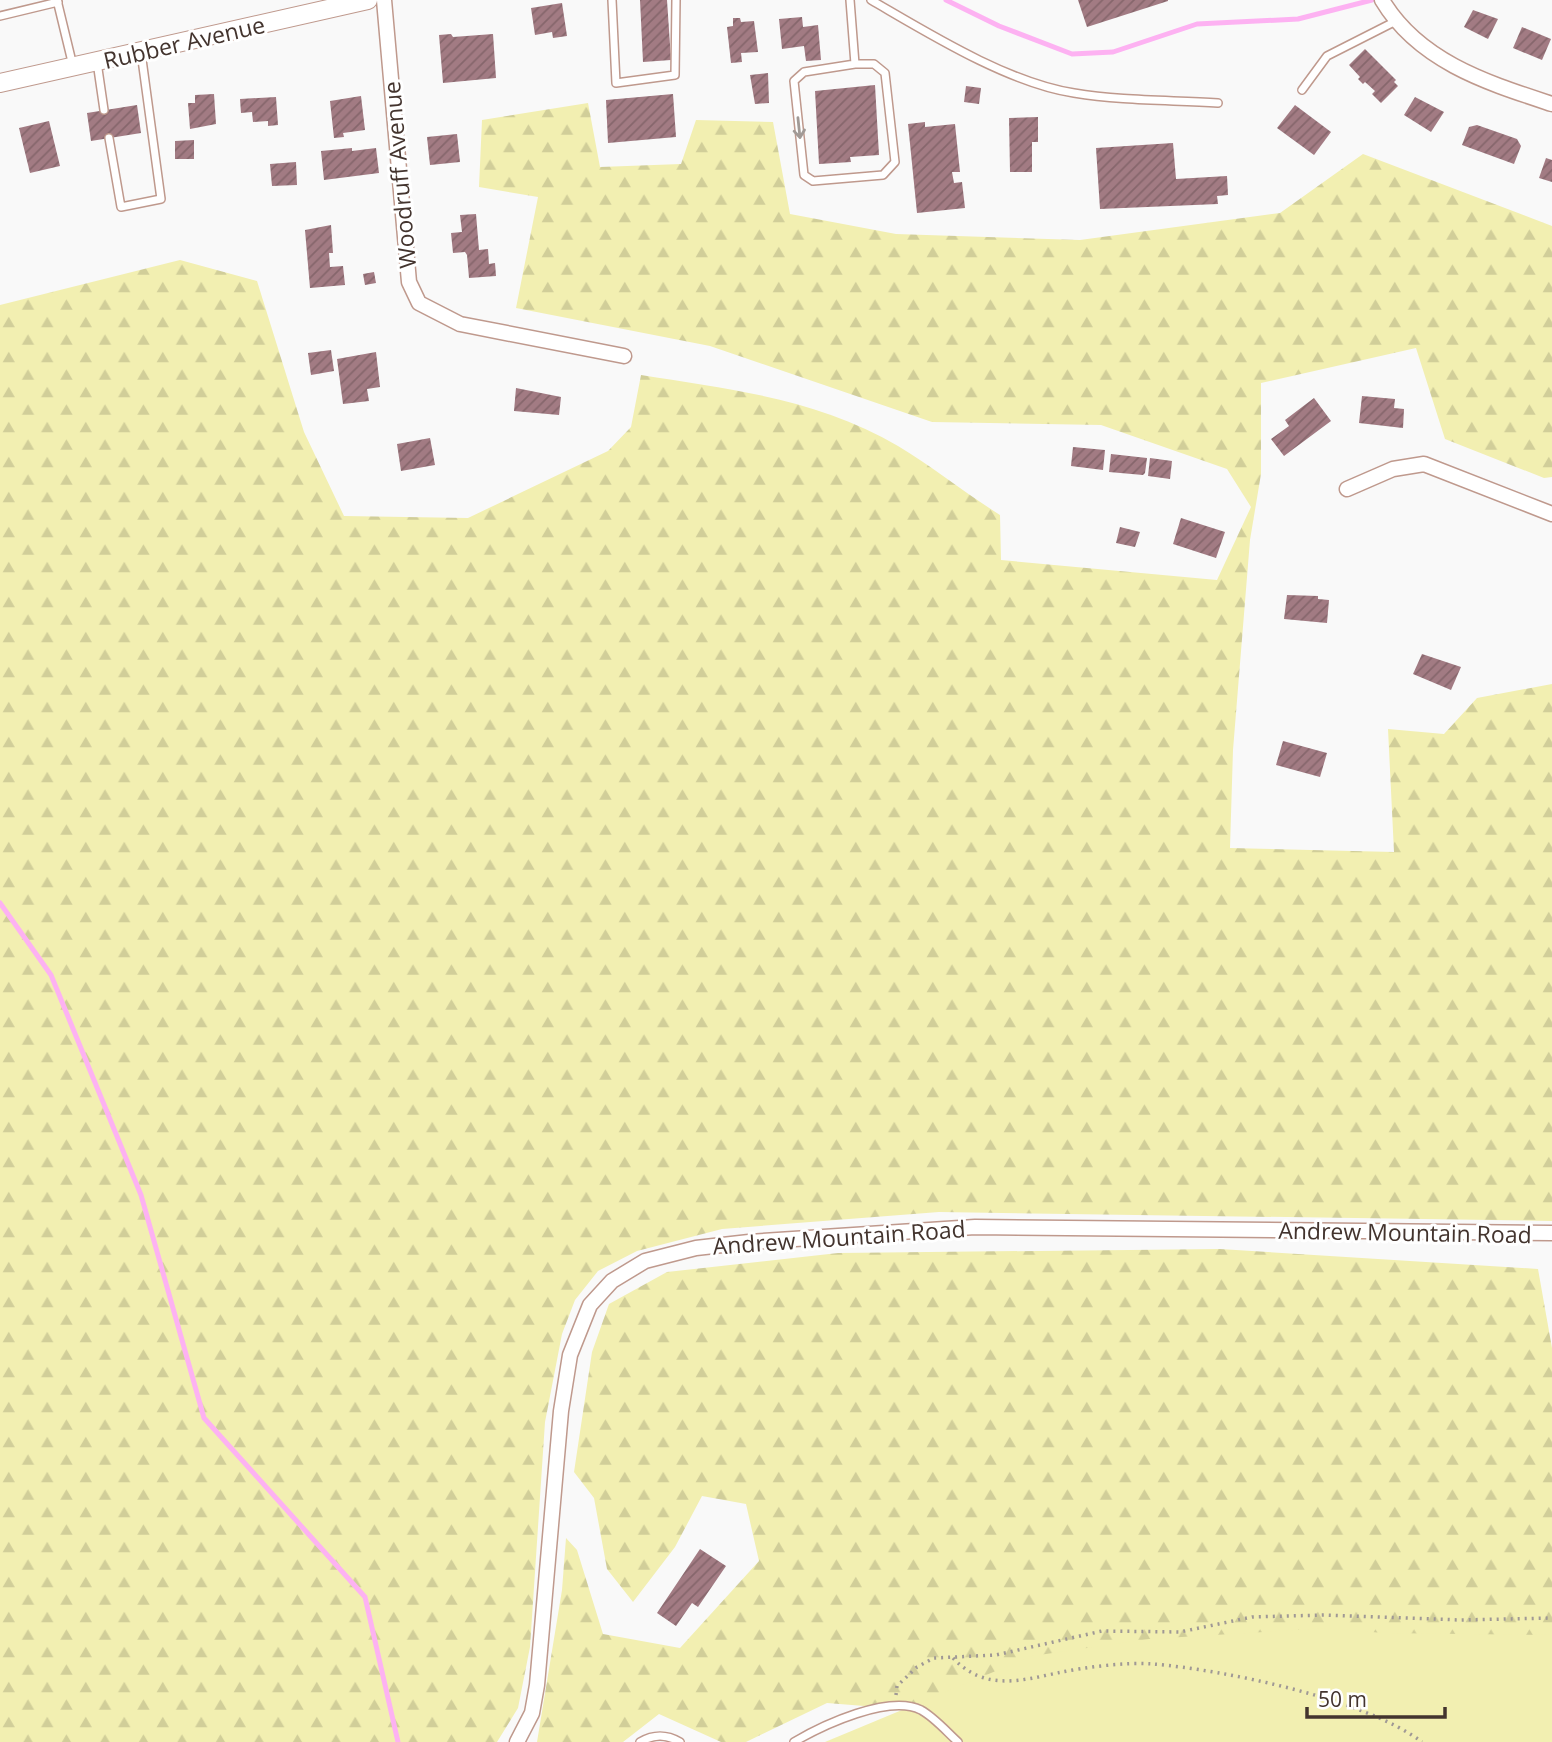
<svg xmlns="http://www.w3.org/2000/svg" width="1552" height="1742" font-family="'Open Sans',sans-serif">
<defs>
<pattern id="forest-firs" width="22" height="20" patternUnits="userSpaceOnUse" patternTransform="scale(1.75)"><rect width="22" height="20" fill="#f2efb1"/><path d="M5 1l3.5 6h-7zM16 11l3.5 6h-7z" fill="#d1ce99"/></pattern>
<pattern id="building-hatch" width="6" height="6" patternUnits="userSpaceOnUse" patternTransform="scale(1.75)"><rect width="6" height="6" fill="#a27b83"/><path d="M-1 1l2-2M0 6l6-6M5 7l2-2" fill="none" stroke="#86666c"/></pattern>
</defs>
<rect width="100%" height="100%" fill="#f9f9f9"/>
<g fill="url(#forest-firs)">
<path d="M588,103L600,167L681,164L696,120L773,122L790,214L896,234L1080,240L1280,213L1363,154L1552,226V477L1544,478L1445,439L1416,348L1261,383V474L1250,540L1233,750L1230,848L1394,852L1388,729L1444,734L1477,698L1552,684V1221L939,1212L722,1229L637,1251L598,1271L575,1300L562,1334L545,1422L530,1647L518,1708L497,1742H0V305L180,260L257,281L304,432L344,516L468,518L608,451L631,427L641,375C729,389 819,399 898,446C933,467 965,493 1000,515L1001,560L1217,580L1251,507L1227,469L1101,425L932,422L710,346L516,308L538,197L479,187L482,120Z"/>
<polygon points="1220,1249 1538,1269 1552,1348 1552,1742 951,1713 827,1703 746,1742 721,1742 659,1714 623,1742 537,1742 562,1590 566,1538 577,1550 603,1634 680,1648 759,1561 746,1504 702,1496 675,1547 633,1602 607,1569 594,1498 574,1472 592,1352 609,1304 667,1272 838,1253"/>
</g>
<polygon fill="#f2efb1" points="1328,1628 1383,1633 1552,1635 1552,1742 825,1742 1032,1656 1149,1639"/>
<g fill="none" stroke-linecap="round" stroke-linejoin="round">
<g stroke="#fdb2f2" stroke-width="5">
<polyline points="946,0 999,26 1072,54 1113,52 1197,24 1298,19 1372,0"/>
<polyline points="0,903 51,975 141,1195 204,1418 365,1597 398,1742"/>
</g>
</g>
<g fill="url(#building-hatch)">
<polygon points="640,0 667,0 671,60 643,62"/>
<polygon points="1078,0 1168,0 1168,1 1087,27"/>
<polygon points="562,3 567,36 553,38 552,32 535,35 531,8"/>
<polygon points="1473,10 1498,19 1488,39 1464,27"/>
<polygon points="802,17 803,27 818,25 821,60 806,61 804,46 782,49 779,19"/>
<polygon points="733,18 740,18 741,22 754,21 758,52 741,53 742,62 731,63 727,27 733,26"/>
<polygon points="1522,27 1551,39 1542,60 1513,48"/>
<polygon points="451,34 453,37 493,34 496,78 443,83 439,35"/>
<polygon points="1365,49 1396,80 1394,82 1398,86 1381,103 1372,94 1375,91 1365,82 1363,84 1358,79 1360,77 1349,65"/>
<polygon points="768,73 769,103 755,104 750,75"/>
<polygon points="875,85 879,155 850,157 851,162 819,164 815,91"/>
<polygon points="966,86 981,88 979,104 964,102"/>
<polygon points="214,94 216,124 190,129 188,103 195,103 195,95"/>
<polygon points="673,94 676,137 608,143 606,100"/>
<polygon points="361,96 365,130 343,133 344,137 334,138 330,101"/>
<polygon points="276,97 278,125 268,126 268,121 253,122 252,112 241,113 240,99"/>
<polygon points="1415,97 1444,112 1431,132 1404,115"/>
<polygon points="137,105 141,133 91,141 87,113"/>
<polygon points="1295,105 1331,132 1314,155 1277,128"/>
<polygon points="1038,117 1038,142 1032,142 1032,172 1010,172 1009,118"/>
<polygon points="49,121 60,166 30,173 19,128"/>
<polygon points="925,122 925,127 955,124 960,172 952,172 954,183 962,182 965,208 917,213 908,124"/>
<polygon points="1477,125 1517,139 1521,146 1514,164 1462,145 1469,127"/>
<polygon points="457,134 460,162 430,165 427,137"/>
<polygon points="194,140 194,159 175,159 175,141"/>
<polygon points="1173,143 1176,179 1227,176 1228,195 1217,196 1218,204 1100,209 1096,148"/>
<polygon points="352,148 352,151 376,148 379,173 324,180 321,151"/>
<polygon points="1546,158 1552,160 1552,182 1539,178"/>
<polygon points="296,162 297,185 272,186 270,164"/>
<polygon points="476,214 479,250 488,249 489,264 495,263 496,276 469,278 467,255 465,252 453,253 451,233 462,232 460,215"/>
<polygon points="331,225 333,253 329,253 330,267 343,266 345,285 310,288 305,230"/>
<polygon points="374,272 376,283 365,285 363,274"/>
<polygon points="331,350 334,371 311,375 308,353"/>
<polygon points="376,352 380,387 367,389 369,401 343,404 337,359"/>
<polygon points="516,388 561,397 559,415 514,411"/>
<polygon points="1362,396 1395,399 1394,408 1404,409 1403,428 1359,423"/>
<polygon points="1314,398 1331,421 1284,456 1271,439 1289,426 1285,420"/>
<polygon points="430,438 435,465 401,471 397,444"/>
<polygon points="1073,447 1105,450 1103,470 1071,466"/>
<polygon points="1111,454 1147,458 1145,473 1143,475 1109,472"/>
<polygon points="1150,458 1172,461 1170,479 1148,476"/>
<polygon points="1181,518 1225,532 1216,558 1173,544"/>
<polygon points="1120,527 1140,532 1135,547 1116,543"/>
<polygon points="1287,595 1318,596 1318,599 1329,600 1327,623 1284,619"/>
<polygon points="1422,654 1461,667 1451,690 1413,674"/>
<polygon points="1283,741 1327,753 1320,777 1276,765"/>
<polygon points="700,1549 726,1566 698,1607 692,1603 676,1626 657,1613"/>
</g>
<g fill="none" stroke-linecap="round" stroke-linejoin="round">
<g stroke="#bf998d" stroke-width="10">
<g id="service">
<polyline points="57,0 73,66"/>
<polyline points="612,0 616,83 675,75 676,0"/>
<polyline points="850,0 855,64 804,72 794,81 804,175 813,181 883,175 895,162 885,73 874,64 855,64"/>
<path d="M871,0C928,33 1008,83 1074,93C1121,101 1170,100 1218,103"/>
<polyline points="0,16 58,2"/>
<polyline points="97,62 104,110"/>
<polyline points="1302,90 1327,56 1396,21"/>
<polyline points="109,138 121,207 161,199 141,52"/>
<path d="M640,1742C654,1734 666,1734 680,1742"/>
<path d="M794,1742C823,1725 889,1694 921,1710C934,1717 947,1732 958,1742"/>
</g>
</g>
<g stroke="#bf998d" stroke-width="17">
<g id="minor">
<polyline points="384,0 409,282 419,303 460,324 624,356"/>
<path d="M1382,0C1419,62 1488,83 1552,104"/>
<polyline points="1347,489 1393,469 1424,464 1552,514"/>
<polyline points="517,1742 532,1713 537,1685 561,1411 570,1355 590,1305 612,1281 645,1261 696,1248 749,1242 975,1227 1552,1233"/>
</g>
</g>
<g stroke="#bf998d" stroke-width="20">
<polyline id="tertiary" points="0,83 368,0"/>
</g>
<g stroke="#9f9895" stroke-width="3.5" stroke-dasharray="2 5" stroke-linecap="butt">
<path d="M953,1658C984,1691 1020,1681 1057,1673C1086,1667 1124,1662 1153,1664C1225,1670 1365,1699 1422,1742"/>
<polyline points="896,1695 897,1686 917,1667 934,1658 996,1655 1102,1631 1180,1632 1252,1617 1324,1615 1460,1620 1552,1618"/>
</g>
<use href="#service" stroke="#fff" stroke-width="7"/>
<use href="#minor" stroke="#fff" stroke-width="14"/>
<use href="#tertiary" stroke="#fff" stroke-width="18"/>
</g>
<defs><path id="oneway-shaft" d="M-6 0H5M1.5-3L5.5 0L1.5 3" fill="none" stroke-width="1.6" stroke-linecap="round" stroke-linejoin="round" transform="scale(1.75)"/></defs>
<use stroke="#a19a96" href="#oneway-shaft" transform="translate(799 128) rotate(84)"/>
<g text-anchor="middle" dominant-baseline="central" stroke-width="6" stroke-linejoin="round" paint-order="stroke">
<g font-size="23" fill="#43342e" stroke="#fff">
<text transform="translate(184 42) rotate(-13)">Rubber Avenue</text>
<text transform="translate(399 175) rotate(-95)">Woodruff Avenue</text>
<text transform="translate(1405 1232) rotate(1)">Andrew Mountain Road</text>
<text transform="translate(839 1237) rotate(-4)">Andrew Mountain Road</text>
</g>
</g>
<path d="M1307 1707v10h138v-10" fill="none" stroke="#43342e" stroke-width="3.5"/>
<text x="1318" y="1707" font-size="21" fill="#43342e" stroke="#ffffff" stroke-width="5" paint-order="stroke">50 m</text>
</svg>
